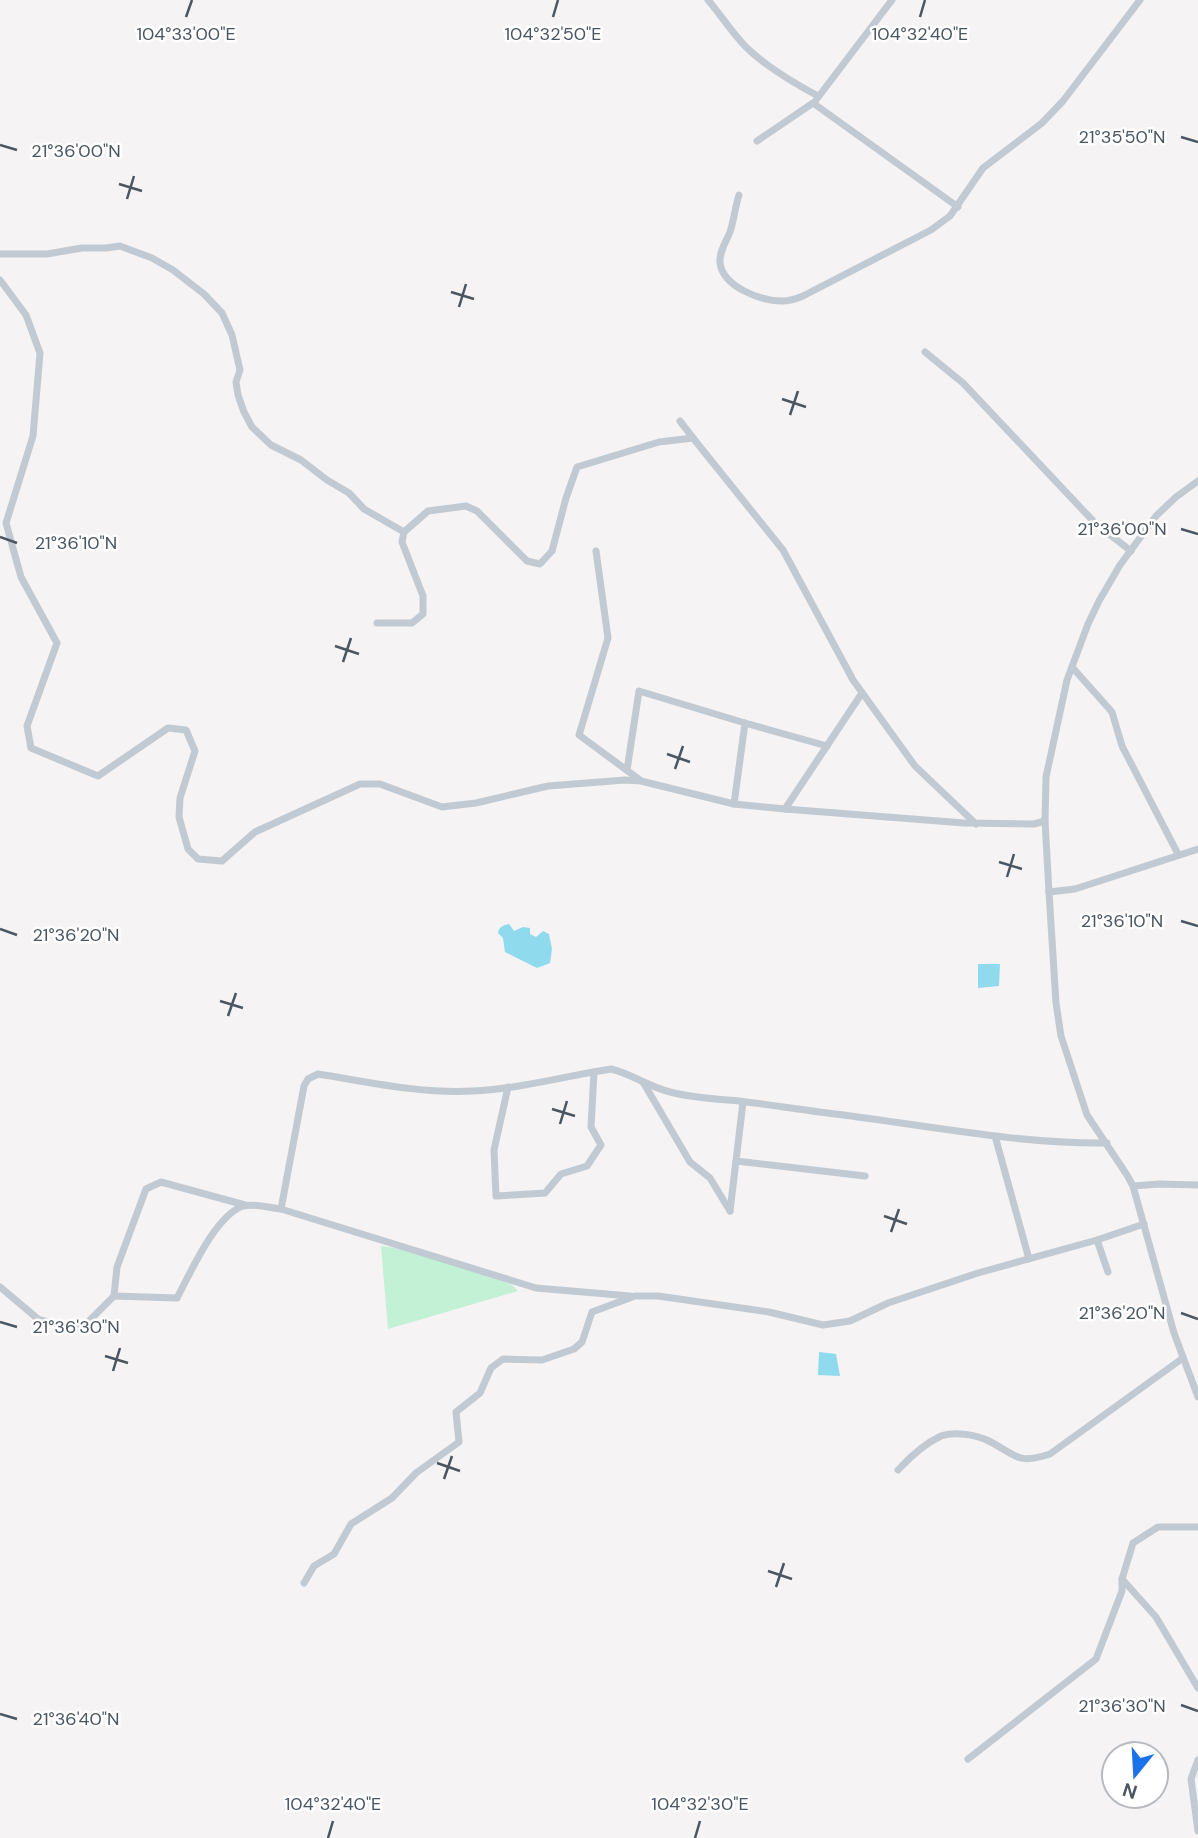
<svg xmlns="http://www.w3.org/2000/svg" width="1198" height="1838" font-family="'DM Sans',sans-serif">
<rect width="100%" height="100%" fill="#f5f3f3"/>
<polygon fill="#c3f1d5" points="381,1246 403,1249 494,1277 512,1285 518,1291 388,1329"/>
<g fill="#90daee">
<path d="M509,924L514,931L523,927L530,928V934L536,937L543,931L549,934L552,949L550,963L537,968L505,952L503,938L498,933C499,927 503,925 509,924Z"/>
<polygon points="978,964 1000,964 999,986 978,988"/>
<polygon points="819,1352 836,1354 840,1376 818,1375"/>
</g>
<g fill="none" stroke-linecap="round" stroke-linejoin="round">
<g stroke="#c1cad2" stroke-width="7">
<path d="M708,0C721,15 732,33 746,47C766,67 794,83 818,96"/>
<polyline points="816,100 892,0"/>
<polyline points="757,141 813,103 958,207"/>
<path d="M739,195C735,207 734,220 730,232C726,242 719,252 720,263C723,287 761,301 782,301C789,301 796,299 803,296L931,230L950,216L983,168L1042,123L1063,101L1140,0"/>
<polyline points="0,254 47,254 82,248 106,248 120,246 152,258 173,270 204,294 222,313 232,335 240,370 236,382 238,395 244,412 252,427 271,445 301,460 327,480 349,493 364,509 404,532"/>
<polyline points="0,280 26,315 40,353 33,436 6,523 21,577 57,643 27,726 31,748 98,776 168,728 186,730 195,751 180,798 179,817 188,849 198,859 222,861 255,832 360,784 380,784 442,807 476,803 548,786 625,780 641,781 734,804 785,809 964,823 1034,824 1045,821"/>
<polyline points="925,352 963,383 1096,524 1131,551"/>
<polyline points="680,421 693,438"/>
<polyline points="1198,481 1176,497 1156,516 1120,565 1099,601 1088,624 1067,680 1046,777 1045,821 1049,892 1056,1003 1061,1036 1087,1115 1127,1175 1133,1186 1174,1333 1198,1397"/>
<polyline points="596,551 608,638 579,735 640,780"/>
<polyline points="377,623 412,623 423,614 423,596 402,542 404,532 428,511 466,506 477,511 527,561 540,564 552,551 566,498 577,467 659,442 693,438 783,550 853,680 915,766 976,824"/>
<polyline points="1072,667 1112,712 1122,746 1178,854"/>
<polyline points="627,770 639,691 745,723"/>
<polyline points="734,804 745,723 827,746"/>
<polyline points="785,809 862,693"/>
<polyline points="1049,892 1075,889 1198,849"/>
<polyline points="643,1082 690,1162 710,1178 730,1211"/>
<polyline points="508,1087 494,1150 496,1196 545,1193 561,1174 587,1166 601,1145 591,1127 594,1072"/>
<polyline points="995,1136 1029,1259"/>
<polyline points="736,1161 865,1176"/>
<polyline points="1133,1186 1159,1184 1198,1185"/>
<path d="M281,1209L304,1086L308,1079L318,1074C369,1082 421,1094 473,1091C519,1089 565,1076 611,1069C632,1074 649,1087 670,1092C693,1098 716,1099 739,1101C771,1105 803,1110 835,1114C925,1125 1016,1144 1107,1143"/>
<polyline points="730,1211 743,1102"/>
<polyline points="1097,1240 1108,1272"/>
<path d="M0,1287L38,1319L73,1329L87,1323L114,1296L177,1298C191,1272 215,1216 243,1206C254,1203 270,1208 281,1209L536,1288L630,1296"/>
<polyline points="114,1296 117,1267 146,1189 161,1182 245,1205"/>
<path d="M898,1470C909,1458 926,1443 941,1436C954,1431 977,1435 989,1441C1016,1455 1017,1465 1050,1454L1183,1358"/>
<polyline points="1198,1527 1158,1527 1133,1543 1122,1579 1156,1617 1198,1688"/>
<polyline points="304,1583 314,1566 334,1554 351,1524 392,1498 416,1473 459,1442 456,1412 480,1393 491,1368 503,1359 542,1360 574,1349 582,1342 592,1312 635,1296 658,1296 769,1312 823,1325 850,1321 888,1303 978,1273 1097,1240 1144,1224"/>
<polyline points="968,1759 1096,1659 1122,1591 1122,1579"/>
<polyline points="1198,1760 1191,1779 1198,1831"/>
</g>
</g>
<path fill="none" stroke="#4a5661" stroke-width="2.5" d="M186,17L192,0M553,17L558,0M920,17L925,0M1181,137L1198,142M0,145L17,150M119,184L142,191M127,199L134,176M451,292L474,299M459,307L466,284M782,399L806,407M790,415L798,391M1181,529L1198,534M0,537L17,543M335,646L359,654M343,662L351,638M667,754L690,762M675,769L683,746M999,862L1022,869M1007,877L1014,854M1181,921L1198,926M0,929L17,935M220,1001L243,1008M228,1016L236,993M552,1109L575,1116M560,1124L567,1101M884,1216L907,1224M891,1232L899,1209M1181,1313L1198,1319M0,1322L17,1327M105,1356L128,1363M113,1371L120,1348M437,1463L460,1471M444,1479L452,1456M768,1571L792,1579M776,1587L784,1563M1181,1705L1198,1711M0,1714L17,1719M328,1838L333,1821M695,1838L700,1821"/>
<g font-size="18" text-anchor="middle" fill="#4a5661" stroke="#fff" stroke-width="5" stroke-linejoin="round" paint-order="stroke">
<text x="186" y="40">104°33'00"E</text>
<text x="553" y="40">104°32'50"E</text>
<text x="920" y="40">104°32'40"E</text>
<text x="1122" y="143">21°35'50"N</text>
<text x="76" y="157">21°36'00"N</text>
<text x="1122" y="535">21°36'00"N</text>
<text x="76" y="549">21°36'10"N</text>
<text x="1122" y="927">21°36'10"N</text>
<text x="76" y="941">21°36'20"N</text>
<text x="1122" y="1319">21°36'20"N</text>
<text x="76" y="1333">21°36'30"N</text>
<text x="1122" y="1712">21°36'30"N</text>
<text x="76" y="1725">21°36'40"N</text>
<text x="333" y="1810">104°32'40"E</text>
<text x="700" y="1810">104°32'30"E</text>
</g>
<g transform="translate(1135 1775) rotate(198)"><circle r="33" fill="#ffffff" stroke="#b7bbc0" stroke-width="2"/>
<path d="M0-5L12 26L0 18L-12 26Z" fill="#1a73e8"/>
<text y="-10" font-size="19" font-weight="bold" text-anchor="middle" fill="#4a5661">N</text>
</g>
</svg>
